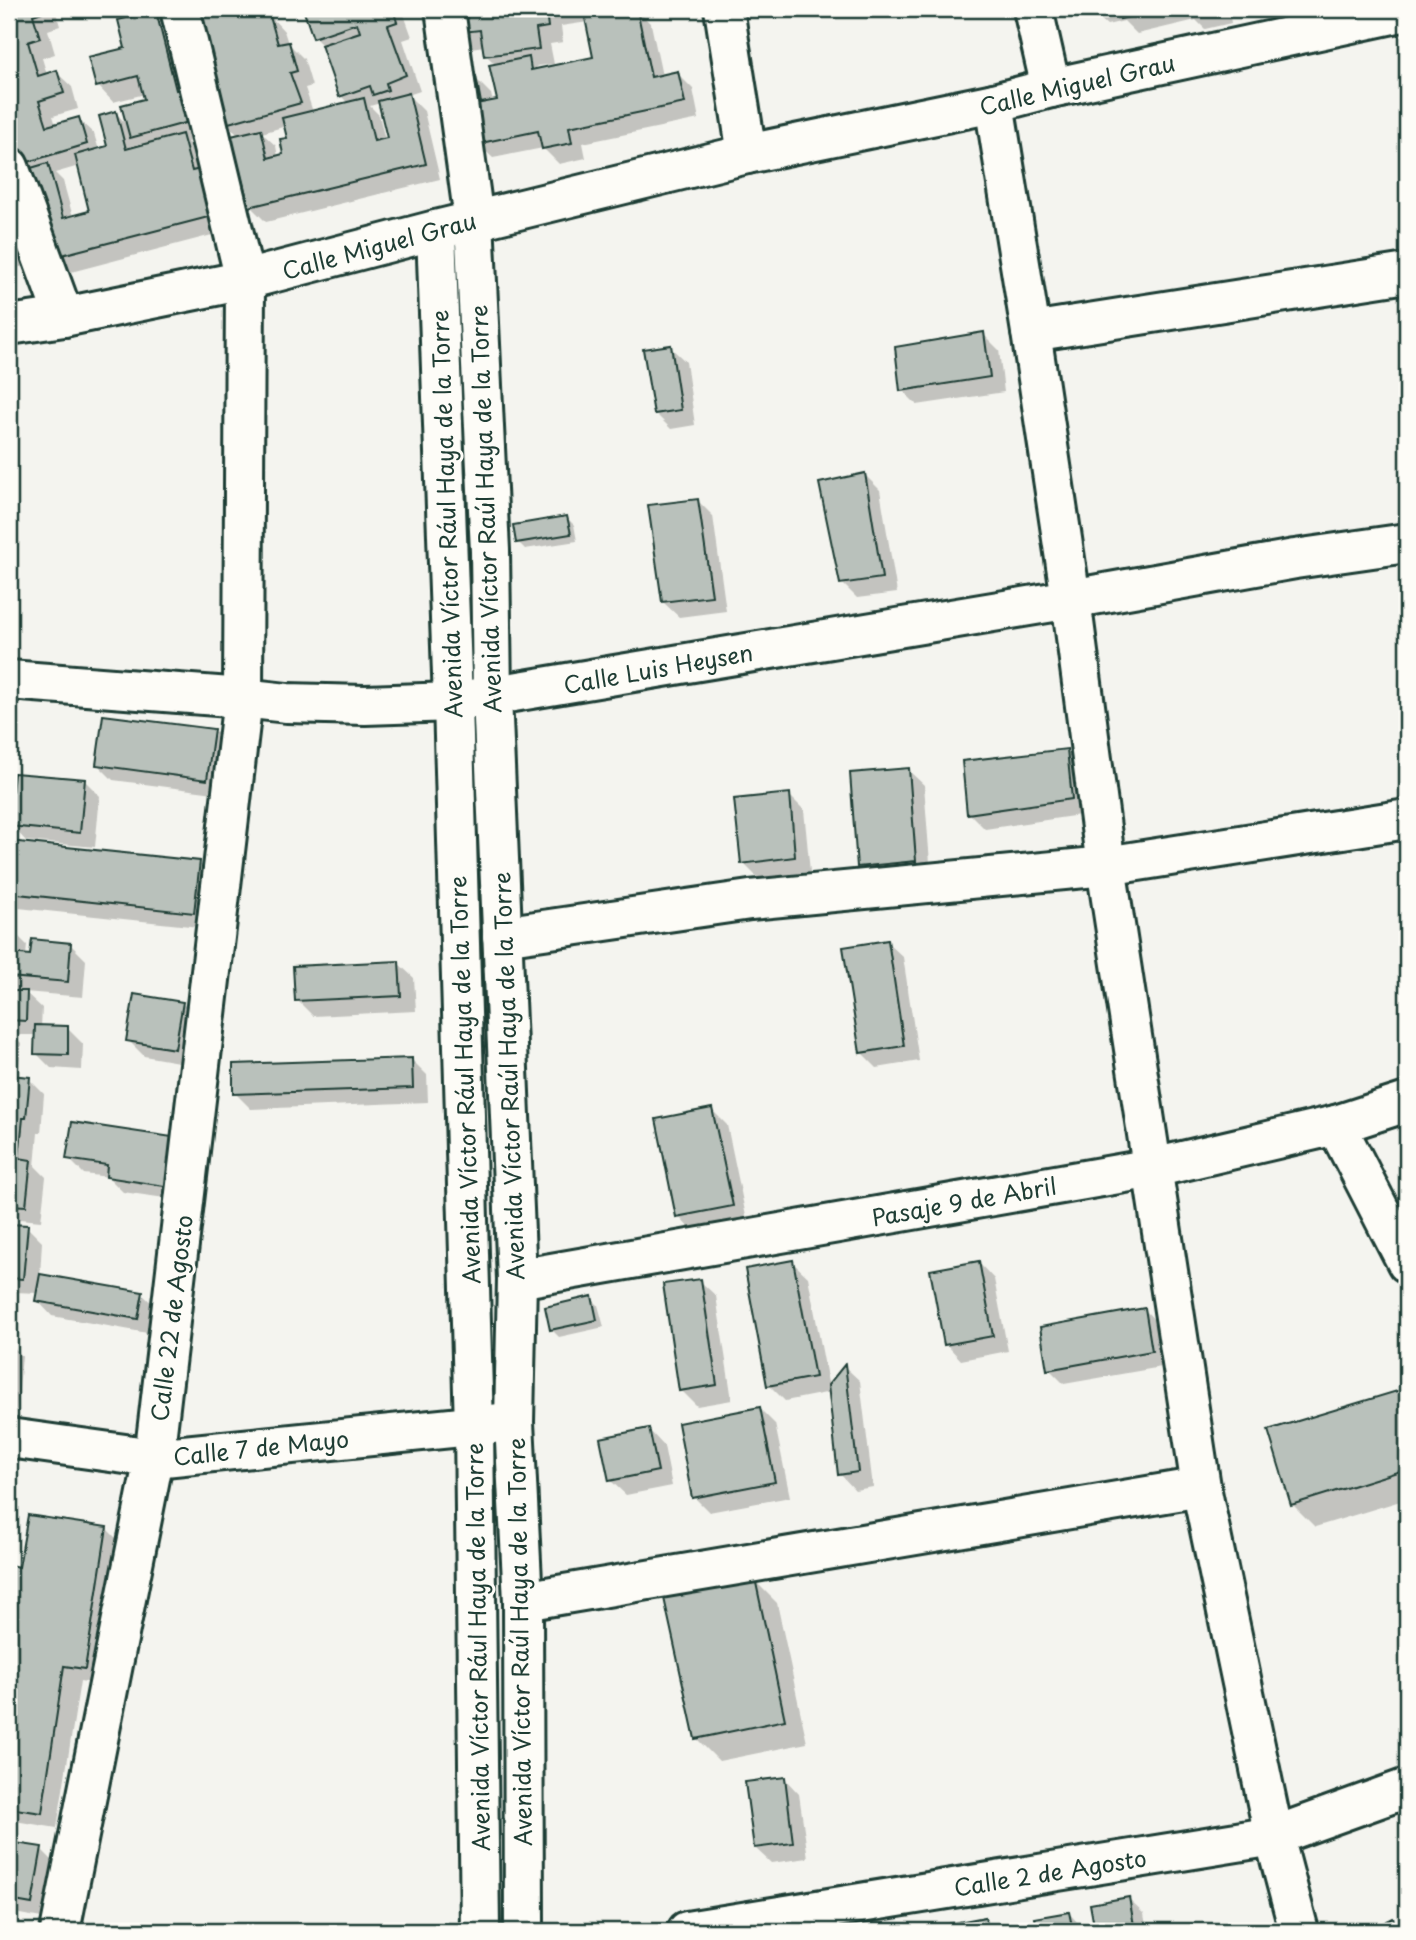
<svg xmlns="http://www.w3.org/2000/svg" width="1416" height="1940" font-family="'Playpen Sans',sans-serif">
<rect width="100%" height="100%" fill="#f4f4ef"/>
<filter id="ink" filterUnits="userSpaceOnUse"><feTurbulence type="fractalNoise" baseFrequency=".0143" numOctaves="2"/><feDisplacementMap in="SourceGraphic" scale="14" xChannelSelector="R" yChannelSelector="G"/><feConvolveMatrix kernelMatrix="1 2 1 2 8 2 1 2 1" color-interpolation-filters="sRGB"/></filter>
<g filter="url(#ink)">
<g fill="#0003" fill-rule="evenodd">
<path d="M9,9H55L60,26L48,30L55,54L42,58L47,75L56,72L72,87L78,109L53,116L56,125L78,119L94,134L99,150L109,148L116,113L128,126L146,100L145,94L113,102L98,86L127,49L123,21L117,14L116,10L95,15L90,9H152L149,10L150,14L155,13L171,28L210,136L187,142L197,152L231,230L71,272L56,256L29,181L9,150ZM79,166L91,212L73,217L63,181L55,173Z"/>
<path d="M185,9H269L272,18L284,31L288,43L304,59L312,86L305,88L313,112L348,103L341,96L324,47L315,38L305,9H402L412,37L403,40L420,91L408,95L424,111L440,179L266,222L250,206L239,136L226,123ZM380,103L389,139L385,140L379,115L370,106ZM286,126L289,139L285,155L278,157L276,146L262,133Z"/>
<path d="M452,9H588L590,18L636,9L651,24L662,76L677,73L693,89L699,119L583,143L586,158L559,164L543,148L493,158L477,143L475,78L491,94L493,103L499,102L496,65L486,55L484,46L471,48L456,33ZM588,22L595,58L540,70L536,66L554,64L550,44L563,42L561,26Z"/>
<polygon points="1065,9 1240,9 1229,11 1231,23 1205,29 1196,20 1137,34 1124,21 1107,25 1097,16 1076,20"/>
<polygon points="9,177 42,261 9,270"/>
<polygon points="983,334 999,350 1004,392 917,405 902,390"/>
<polygon points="670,347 686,362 695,425 671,429 656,414"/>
<polygon points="864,474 880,490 897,593 857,598 842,583"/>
<polygon points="698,501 713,516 726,611 679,617 663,602"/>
<polygon points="567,518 574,525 577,541 525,549 518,542"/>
<polygon points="214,730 229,746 222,794 113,780 98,765"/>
<polygon points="1067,751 1082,767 1087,814 985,829 969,813"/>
<polygon points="908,770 924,785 931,876 874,882 858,867"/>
<polygon points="85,781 100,796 95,847 26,841 11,825"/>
<polygon points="789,795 804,810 810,872 758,878 743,863"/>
<polygon points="9,843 199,863 215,878 209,928 9,907"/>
<polygon points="9,929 12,930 27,945 26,956 71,945 86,960 83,997 25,992 42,1008 41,1027 67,1028 83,1044 82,1070 51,1068 36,1053 36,1035 13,1035 21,1043 18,1078 29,1079 44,1094 41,1133 38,1133 35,1166 46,1177 41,1221 9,1218"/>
<polygon points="887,942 903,957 919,1061 877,1068 861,1052"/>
<polygon points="398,963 414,978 416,1011 313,1016 297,1000"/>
<polygon points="182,1003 197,1019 190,1064 144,1056 128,1040"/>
<polygon points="412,1060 427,1075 428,1102 251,1109 235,1093"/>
<polygon points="712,1110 727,1125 747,1221 693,1232 678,1216"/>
<polygon points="178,1140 186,1201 123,1192 108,1177 84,1174 68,1158"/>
<polygon points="9,1225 27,1227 42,1242 40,1276 142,1294 158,1309 153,1334 52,1316 37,1300 38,1293 15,1292 14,1314 9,1314"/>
<polygon points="792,1262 808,1277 829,1388 845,1367 860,1381 873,1487 855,1490 840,1474 831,1392 785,1401 769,1385"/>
<polygon points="979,1263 994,1279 1008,1351 961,1360 946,1344"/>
<polygon points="700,1281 716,1296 732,1400 697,1406 681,1390"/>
<polygon points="591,1298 598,1305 604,1327 559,1337 552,1330 547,1308"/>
<polygon points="1145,1310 1160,1326 1167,1366 1064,1384 1049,1369"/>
<polygon points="9,1342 22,1356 17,1410 9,1409"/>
<polygon points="1407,1390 1407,1499 1315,1527 1292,1504 1270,1431"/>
<polygon points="760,1409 775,1424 790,1497 709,1512 694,1497"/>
<polygon points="649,1430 664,1446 672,1486 626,1495 610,1480"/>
<polygon points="107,1529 122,1544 100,1684 80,1681 57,1828 9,1820 9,1567 21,1569"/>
<polygon points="754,1580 777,1603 807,1743 719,1761 696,1738"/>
<polygon points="784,1778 799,1794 808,1858 771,1863 755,1848"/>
<polygon points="9,1844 41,1849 56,1864 47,1919 9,1912"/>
<polygon points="1128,1899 1144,1914 1147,1931 1097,1931 1092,1905"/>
<polygon points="1069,1913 1085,1931 1039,1931 1037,1920"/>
<polygon points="985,1919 997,1931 946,1931 945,1926"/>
<polygon points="1393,1921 1404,1931 1371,1931"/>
</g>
<g fill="#b9c1bb" stroke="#1f3d34" stroke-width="2">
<polygon points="9,9 45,9 45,11 33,15 40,38 28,42 38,76 57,70 64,93 39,101 47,126 79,117 87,144 12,167 9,156"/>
<polygon points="114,9 138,9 115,15"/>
<polygon points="184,9 259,9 261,16 269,13 278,44 289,42 297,71 290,73 301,103 225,124"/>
<polygon points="303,9 393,9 397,22 388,25 406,75 386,83 388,90 373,95 370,86 339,97 321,45 360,32 357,23 313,38"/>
<polygon points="450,9 559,9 546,11 548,27 536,29 539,49 484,56 480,30 454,33"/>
<polygon points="628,9 637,9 651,77 678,71 685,103 569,127 572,143 542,149 538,131 476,144 462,79 476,76 481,103 497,100 489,65 529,57 531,70 593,57 585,18"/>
<polygon points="1118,9 1164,9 1120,19"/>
<polygon points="1186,9 1212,9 1188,15"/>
<polygon points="156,11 176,90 188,88 196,120 130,138 121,105 144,99 138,76 96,87 88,57 125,48 118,20"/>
<polygon points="409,93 426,164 249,207 231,136 261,129 268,158 283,154 280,139 287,138 282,118 364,98 374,141 387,138 378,101"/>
<polygon points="116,111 126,149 182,134 192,171 204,168 216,215 54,257 31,168 48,163 63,218 89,211 75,155 107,146 99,116"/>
<polygon points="9,176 28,246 9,251"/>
<polygon points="984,332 990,377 900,391 895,347"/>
<polygon points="671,345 681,410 654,414 643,349"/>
<polygon points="865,473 882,578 840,584 819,483"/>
<polygon points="698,499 712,596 662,602 648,505"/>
<polygon points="567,516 571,534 516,543 513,525"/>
<polygon points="103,715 214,729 207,780 96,765"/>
<polygon points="1067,749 1072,799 967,814 962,761"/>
<polygon points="909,768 916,861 857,867 850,773"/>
<polygon points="14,773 85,779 80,833 9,826"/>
<polygon points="790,793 795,857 741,864 734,799"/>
<polygon points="9,841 200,861 194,913 9,893"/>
<polygon points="9,928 13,928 10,953 30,955 32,939 71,943 68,982 9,977"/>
<polygon points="888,940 904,1046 860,1053 843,947"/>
<polygon points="399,961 401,996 295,1001 293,966"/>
<polygon points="9,991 27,991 26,1021 9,1020"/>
<polygon points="134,994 183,1002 175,1049 126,1041"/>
<polygon points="35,1025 68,1026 68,1055 34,1054"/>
<polygon points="412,1058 413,1088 233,1094 233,1064"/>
<polygon points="9,1075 30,1077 26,1118 23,1118 19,1158 31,1160 26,1206 9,1205"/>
<polygon points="712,1108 733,1206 676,1217 656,1119"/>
<polygon points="72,1122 179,1138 171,1187 106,1177 107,1165 66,1159"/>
<polygon points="9,1224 28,1225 23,1279 9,1278"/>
<polygon points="793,1260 815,1377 767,1386 745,1269"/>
<polygon points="979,1261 993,1336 944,1345 930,1270"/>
<polygon points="40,1274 143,1292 138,1319 35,1301"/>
<polygon points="701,1279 717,1385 679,1391 663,1284"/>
<polygon points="592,1296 597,1320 550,1330 545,1307"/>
<polygon points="1145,1308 1152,1351 1047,1370 1040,1327"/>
<polygon points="845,1364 858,1472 838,1475 828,1385"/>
<polygon points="1407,1388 1407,1469 1291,1505 1268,1430"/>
<polygon points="760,1407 775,1482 692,1498 678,1423"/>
<polygon points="649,1428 658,1471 609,1481 600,1438"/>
<polygon points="28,1515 107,1527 85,1669 64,1666 42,1813 9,1808 9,1565 19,1567"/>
<polygon points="755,1578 785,1720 695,1739 664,1598"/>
<polygon points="785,1777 793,1843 754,1848 745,1782"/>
<polygon points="9,1842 42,1847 32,1904 9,1900"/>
<polygon points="1129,1897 1135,1931 1095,1931 1090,1904"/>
<polygon points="1069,1912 1073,1931 1037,1931 1034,1918"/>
<polygon points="985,1917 988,1931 944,1931 943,1925"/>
<polygon points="1393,1918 1399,1931 1367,1931"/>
</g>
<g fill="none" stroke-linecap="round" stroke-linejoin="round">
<g stroke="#1f3d34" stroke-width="44">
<g id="minor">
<polyline points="445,9 474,220 490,551 492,696 517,1279 514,1422 523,1601 524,1931"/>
<polyline points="724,9 747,154"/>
<polyline points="1033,9 1051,88"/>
<polyline points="994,103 1031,332 1071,599 1106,866 1201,1487 1274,1836 1299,1931"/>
<polyline points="9,167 64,317"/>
<polyline points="436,230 453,702 474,1426 480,1931"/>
<polyline points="9,325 64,317 245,280 436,230 747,154 994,103 1051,88 1407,11"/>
<polyline points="1031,332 1407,273"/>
<polyline points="9,680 243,698 287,703 365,705 453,702 1071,599 1295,559 1407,543"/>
<polyline points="502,936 750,900 1106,866 1407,819"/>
<polyline points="1336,1125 1407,1263"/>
<polyline points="517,1279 1153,1168 1336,1125 1407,1102"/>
<polyline points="9,1438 154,1458 501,1423"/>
<polyline points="523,1601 1201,1487"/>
<polyline points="60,1931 154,1458 243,698 245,280 180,9"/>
<polyline points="687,1931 1274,1836 1407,1788"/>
</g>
</g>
<use href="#minor" stroke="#fdfcf7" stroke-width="38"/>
</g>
</g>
<g text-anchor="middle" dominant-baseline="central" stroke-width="6" stroke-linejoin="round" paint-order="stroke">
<g font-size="23" fill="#1f3d34" stroke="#fdfcf7">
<text transform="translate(1077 84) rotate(-13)">Calle Miguel Grau</text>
<text transform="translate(379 245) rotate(-15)">Calle Miguel Grau</text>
<text transform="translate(485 509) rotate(-92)">Avenida Víctor Raúl Haya de la Torre</text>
<text transform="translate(446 514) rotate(-92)">Avenida Víctor Rául Haya de la Torre</text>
<text transform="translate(658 668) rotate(-10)">Calle Luis Heysen</text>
<text transform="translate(508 1076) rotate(-92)">Avenida Víctor Raúl Haya de la Torre</text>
<text transform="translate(464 1080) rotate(-92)">Avenida Víctor Rául Haya de la Torre</text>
<text transform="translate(964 1201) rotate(-10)">Pasaje 9 de Abril</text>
<text transform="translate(171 1318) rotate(-83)">Calle 22 de Agosto</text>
<text transform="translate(261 1447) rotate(-6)">Calle 7 de Mayo</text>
<text transform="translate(519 1642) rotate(-91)">Avenida Víctor Raúl Haya de la Torre</text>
<text transform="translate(477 1647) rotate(-91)">Avenida Víctor Rául Haya de la Torre</text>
<text transform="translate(1050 1872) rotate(-9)">Calle 2 de Agosto</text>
</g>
</g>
<rect width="1416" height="1940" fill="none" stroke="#fdfcf7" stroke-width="35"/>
<rect x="18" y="18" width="1381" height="1905" fill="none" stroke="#1f3d34" stroke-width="2.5" filter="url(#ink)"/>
</svg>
